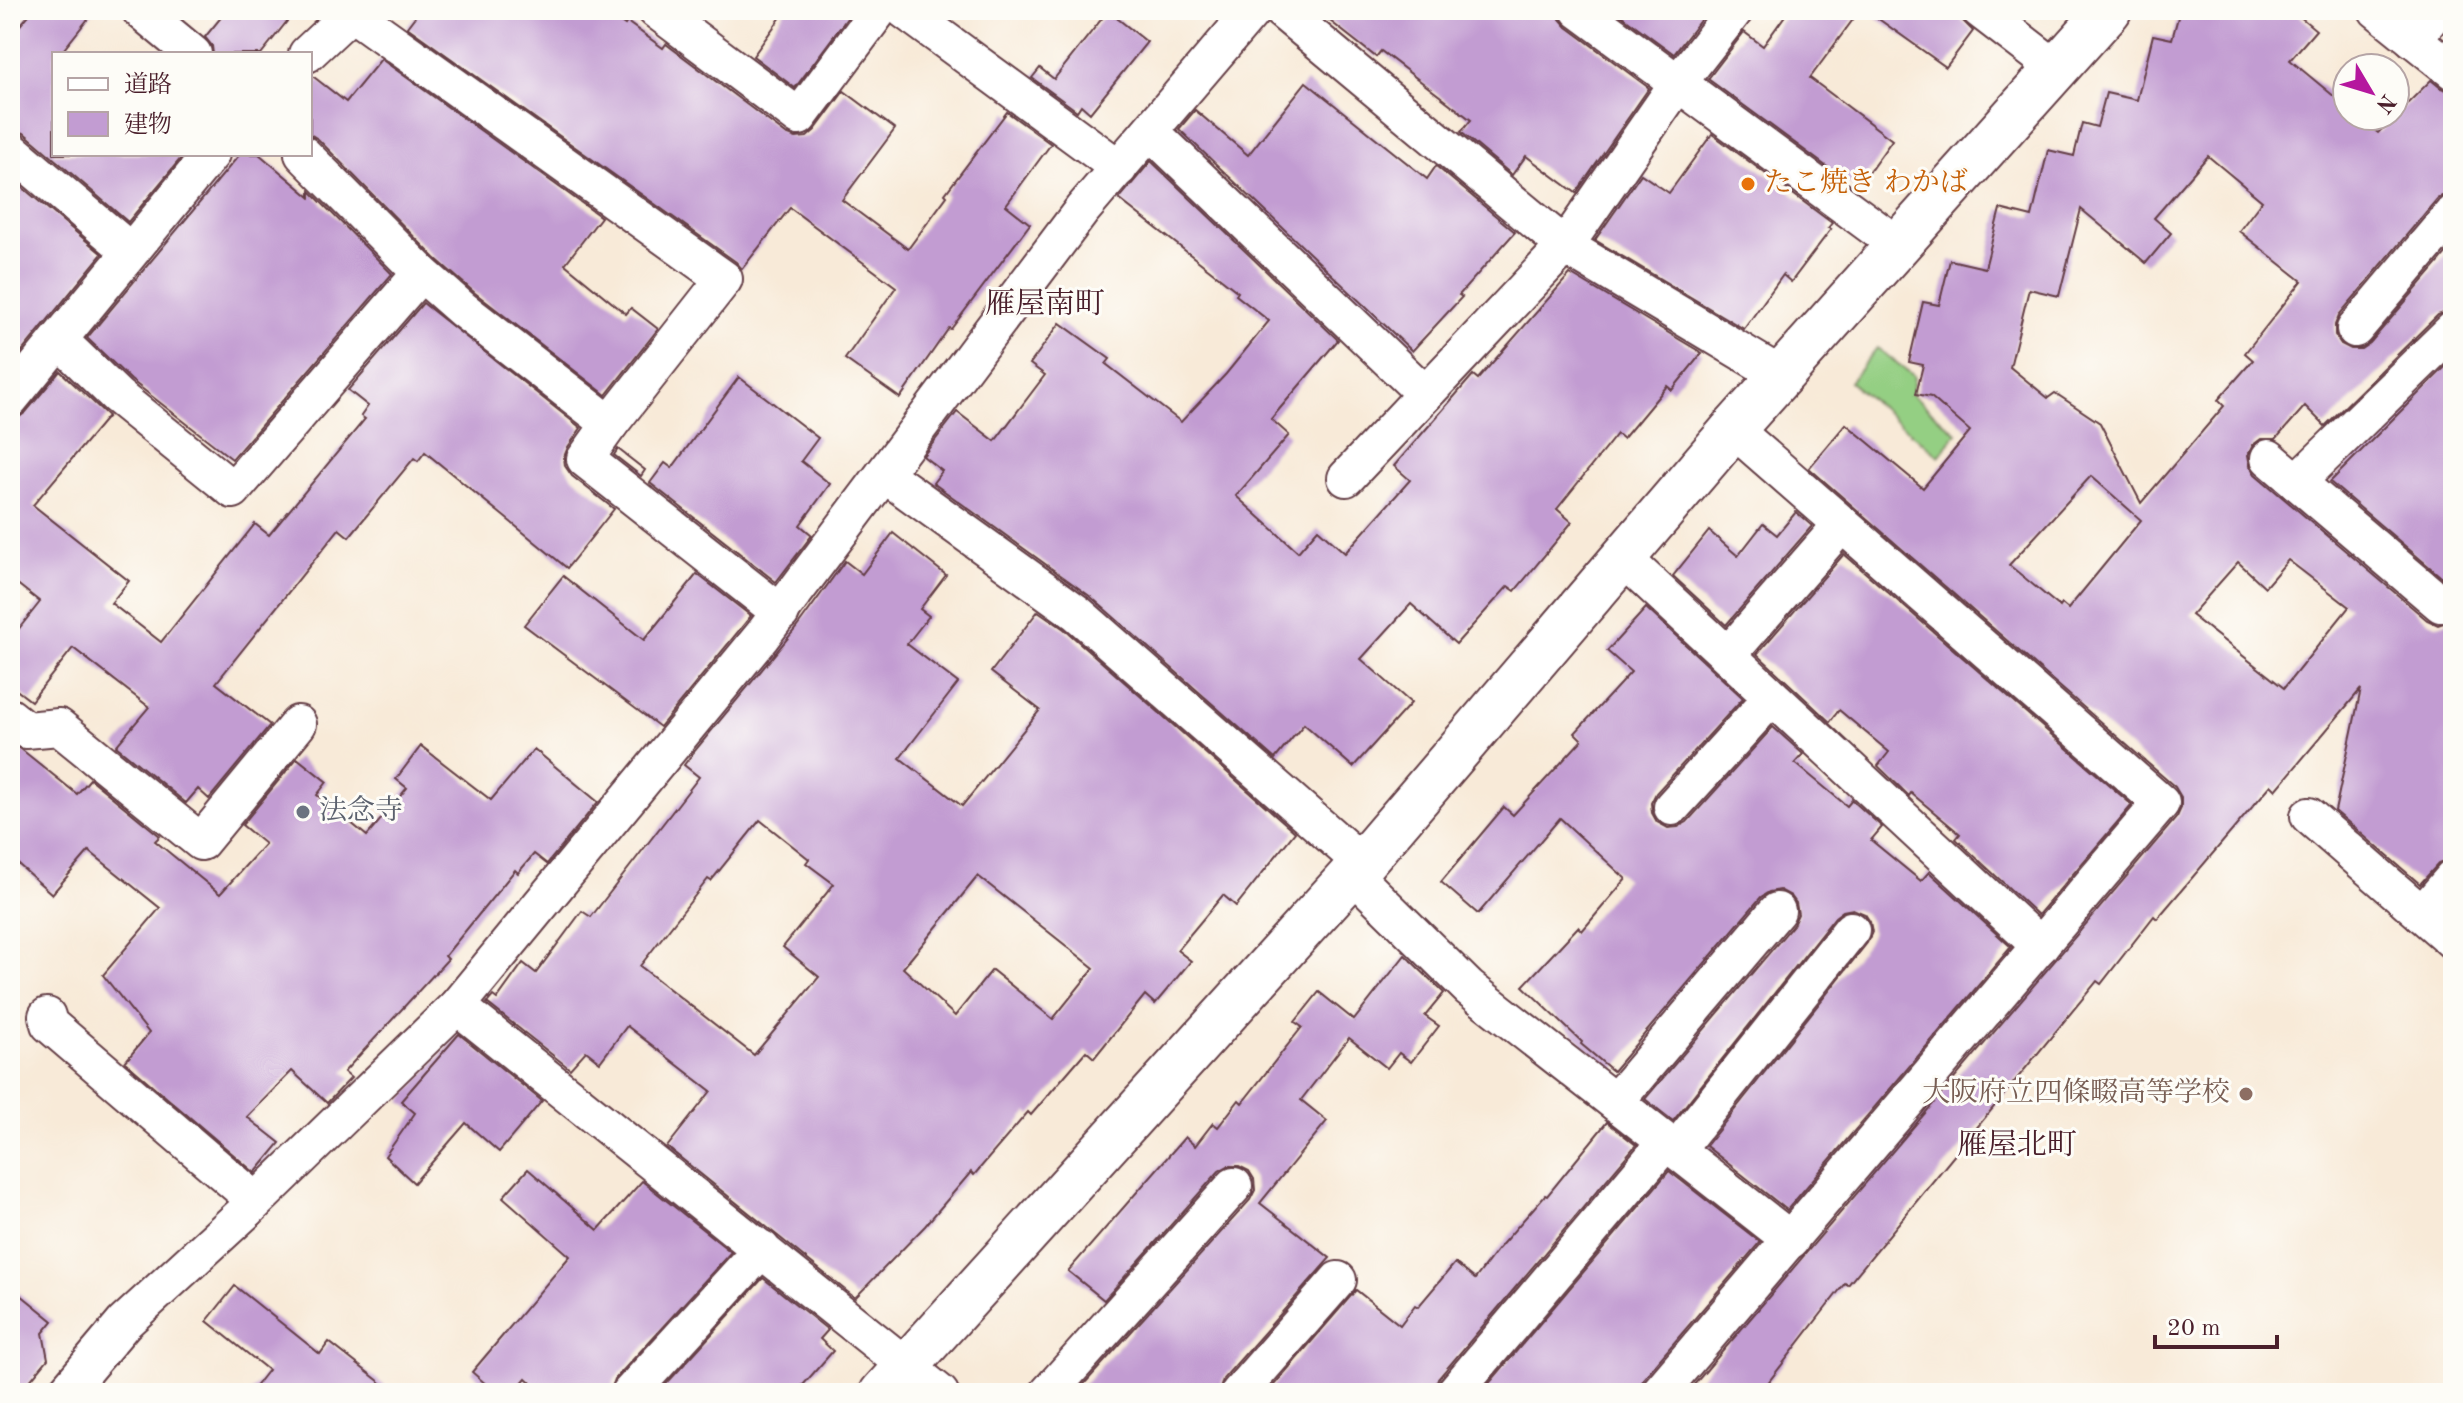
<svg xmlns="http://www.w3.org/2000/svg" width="2463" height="1403" font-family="'Old Standard TT','Noto Serif JP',serif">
<rect width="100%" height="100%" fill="#fdfcf7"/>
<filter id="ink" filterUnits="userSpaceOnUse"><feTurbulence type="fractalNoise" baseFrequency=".0125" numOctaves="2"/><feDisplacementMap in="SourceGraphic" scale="16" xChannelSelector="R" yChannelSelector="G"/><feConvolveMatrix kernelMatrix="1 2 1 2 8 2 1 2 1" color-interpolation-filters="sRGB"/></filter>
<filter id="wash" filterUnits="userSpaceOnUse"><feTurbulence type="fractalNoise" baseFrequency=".006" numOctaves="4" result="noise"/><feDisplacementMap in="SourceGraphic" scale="32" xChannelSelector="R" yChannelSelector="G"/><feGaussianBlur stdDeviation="1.8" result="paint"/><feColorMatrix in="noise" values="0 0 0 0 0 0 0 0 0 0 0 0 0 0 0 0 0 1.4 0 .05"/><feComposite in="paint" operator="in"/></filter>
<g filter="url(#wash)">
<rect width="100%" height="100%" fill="#f8ead8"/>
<polygon fill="#94cf83" stroke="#6f7757" stroke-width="2" points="1877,348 1914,376 1912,395 1957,433 1939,456 1850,382"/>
<g id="blocks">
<g fill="#c29cd2" fill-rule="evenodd">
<polygon points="33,10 95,10 60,54 54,54 54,154 178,154 182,157 128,222 24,133 10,129 10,37"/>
<polygon points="227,10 296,10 261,54 213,54 212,46 205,37"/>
<polygon points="420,10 604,10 625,25 627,22 663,48 666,44 786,134 796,138 807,137 815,130 844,91 895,129 842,200 908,249 947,196 945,194 1007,112 1051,144 1006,205 1030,224 951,329 949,328 900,398 845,359 896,287 790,208 742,269 736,262 407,27"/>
<polygon points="786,10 853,10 795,88 753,56"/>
<polygon points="1316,10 1558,10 1560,19 1567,27 1649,88 1576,193 1526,156 1512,175 1461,132 1471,120 1381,51 1376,57"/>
<polygon points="1614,10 1708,10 1674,54"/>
<polygon points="1789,10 1860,10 1810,78 1892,140 1857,189 1708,79 1744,32 1763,46"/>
<polygon points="1866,10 1959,10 1961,19 1973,31 1946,67"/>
<path d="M2180,10H2292L2316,30L2290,60L2347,107V116H2358L2378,133L2431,80L2441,88L2453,92V193L2445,194L2437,199L2339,315L2335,325V335L2341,344L2351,349H2361L2370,343L2453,246V310L2438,315L2325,426L2305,406L2276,439H2261L2253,445L2248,455L2250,466L2255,474L2427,620L2438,625L2453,620V858L2438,864L2420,884L2335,811L2361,689L2276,790L2271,785L2157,919L2154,916L2101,984L2097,981L1848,1285L1845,1283L1760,1393H1687L2177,817L2181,808V797L2175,787L1809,468L1846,424L1923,488L1970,431L1931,397L1916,394L1923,365L1909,362L1923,302L1939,305L1950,260L1985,268L2000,209L2032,217L2048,150L2074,156L2082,123L2097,127L2106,93L2137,100L2153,35L2172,39ZM2208,156L2262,201L2239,231L2302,281L2245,353L2253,360L2218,400L2224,406L2141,503L2100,423L2055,393L2048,398L2010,367L2029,289L2059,296L2081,209L2146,263L2171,233L2154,218ZM2091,476L2141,520L2068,609L2062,604L2060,607L2009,565ZM2288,560L2349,607L2284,688L2191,615L2238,562L2265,587Z"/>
<polygon points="1108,11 1147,42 1090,113 1081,105 1077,111 1032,78 1040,68 1054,79"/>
<polygon points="381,59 601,217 565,264 626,314 631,308 658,329 606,395 475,293 435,258 318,139 310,134 310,74 346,102"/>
<polygon points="1306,82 1427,179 1436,166 1515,232 1459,295 1462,297 1412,351 1179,129 1195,110 1248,155"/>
<polygon points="1712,134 1832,223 1828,228 1831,229 1791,282 1783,275 1744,329 1595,240 1641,174 1669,193"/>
<polygon points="240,154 259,154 310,197 310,191 392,274 232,459 131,380 87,338"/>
<polygon points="1151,161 1338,340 1271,419 1289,435 1236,496 1298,552 1318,529 1345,553 1410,480 1394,466 1473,375 1478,379 1570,274 1702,353 1672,390 1667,386 1623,439 1617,434 1557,509 1572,522 1515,591 1508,586 1456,644 1411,604 1361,659 1411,703 1353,767 1304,724 1275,759 1091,597 933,483 942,471 923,456 957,412 995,441 1045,375 1030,364 1060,323 1110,359 1106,364 1181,422 1226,374 1269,321 1236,295 1238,292 1119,199"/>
<polygon points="10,177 102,254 10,366"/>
<polygon points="423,303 581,428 568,447 564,457 565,466 572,476 614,509 567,568 425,452 418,461 414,458 349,537 339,529 216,683 270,725 209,799 198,789 186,803 116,746 149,707 73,648 31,701 10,685 10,640 40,602 10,578 10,419 18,418 26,412 60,371 108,416 33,505 129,581 111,603 161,642 255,524 269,535 365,419 361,416 368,406 348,390"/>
<polygon points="2453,359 2453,587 2330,482"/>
<polygon points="739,377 818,438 801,461 830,484 800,525 812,535 776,582 650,483 665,463 672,468"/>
<polygon points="618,449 645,470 641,476 614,455"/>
<polygon points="1796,512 1812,526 1726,625 1673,576 1709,531 1738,556 1763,524 1777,535"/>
<path d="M893,533L946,575L920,609L929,616L907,644L958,683L900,758L962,806L1040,710L991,672L1038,611L1064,629L1295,832L1236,906L1223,895L1177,950L1191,961L1155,1004L1145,995L1094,1058L1086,1051L1031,1115L1028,1112L974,1175L971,1172L925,1226L855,1298L667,1147L711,1091L627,1026L600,1062L586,1051L570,1069L487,1003L493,996L497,999L523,963L536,973L582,911L591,917L699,777L684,765L693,753L797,627L845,561L862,574ZM760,820L809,859L806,863L834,884L783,947L819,977L754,1055L640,966L708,879L711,881ZM978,876L1094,968L1053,1019L992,970L955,1016L903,968Z"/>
<polygon points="1844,554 2132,805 2038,915 1956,839 1960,834 1911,793 1909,796 1878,766 1889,752 1839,710 1830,722 1757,654"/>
<polygon points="697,574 751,616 660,727 524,625 563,576 644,640"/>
<polygon points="1646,608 1743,698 1656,793 1651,803 1652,813 1657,822 1668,828 1678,827 1687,822 1773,727 1803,754 1795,763 1847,806 1852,800 1882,827 1871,840 1921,881 1929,872 2011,947 1787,1210 1706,1146 1867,943 1872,932 1870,922 1865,914 1853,909 1843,911 1835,917 1673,1121 1645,1099 1793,925 1798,914 1796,903 1791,896 1780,890 1769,892 1761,897 1613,1071 1581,1044 1582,1042 1523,986 1578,927 1582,931 1626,879 1560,818 1478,914 1441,882 1504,807 1513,815 1582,740 1575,733 1631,672 1607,651"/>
<polygon points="10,744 21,749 77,794 90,779 160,836 155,841 220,894 265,844 242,825 297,758 327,782 317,795 367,836 407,788 396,779 421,746 491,800 534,749 598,802 547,864 534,854 518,873 515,870 445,956 448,959 344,1072 351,1078 327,1103 292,1071 247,1117 280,1143 255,1173 125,1062 149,1033 103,975 160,908 89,851 52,894 10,857"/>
<polygon points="1405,955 1444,993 1425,1016 1439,1026 1411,1062 1399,1053 1387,1068 1349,1038 1301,1100 1327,1121 1260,1203 1330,1258 1223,1379 1219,1393 1076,1393 1250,1200 1255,1190 1254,1179 1249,1171 1239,1166 1228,1166 1219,1171 1104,1300 1068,1271 1185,1137 1195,1146 1213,1123 1218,1127 1239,1100 1242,1103 1302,1027 1295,1022 1319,992 1354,1020"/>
<polygon points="459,1034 542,1101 499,1152 466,1123 414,1183 385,1156 415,1113 401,1101"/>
<polygon points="1607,1122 1636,1145 1438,1379 1434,1393 1267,1393 1356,1290 1400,1325 1415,1305 1418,1307 1455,1263 1475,1279 1498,1249 1545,1195 1547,1196"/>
<polygon points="528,1169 598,1230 642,1181 731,1252 615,1379 610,1393 542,1393 526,1378 513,1393 496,1393 472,1372 570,1256 503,1197"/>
<polygon points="1669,1171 1760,1242 1643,1379 1639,1393 1481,1393"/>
<polygon points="763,1278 828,1330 820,1339 833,1351 796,1393 658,1393"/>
<polygon points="10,1286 53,1321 43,1333 48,1359 20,1393 10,1393"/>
<polygon points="235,1286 320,1354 329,1342 394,1393 250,1393 268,1370 207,1321"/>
</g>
</g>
</g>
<g filter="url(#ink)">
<use href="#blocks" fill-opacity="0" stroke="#643d45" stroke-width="2"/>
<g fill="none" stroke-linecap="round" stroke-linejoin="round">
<g stroke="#643d45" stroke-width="40">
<g id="street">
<polyline points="140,10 193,54"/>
<polyline points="656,10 799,117 879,10"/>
<polyline points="904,10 1119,168"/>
<polyline points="1281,10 1565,246 1782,376"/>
<polyline points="1579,10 1899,246"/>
<polyline points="1980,10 2057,69"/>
<polyline points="2377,10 2453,71"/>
<polyline points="352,13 724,279 610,424"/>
<polyline points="2413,39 2437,10"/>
<polyline points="307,54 354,10"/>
<polyline points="1150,131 1425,394"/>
<polyline points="10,149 130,251"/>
<polyline points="303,154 421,273 462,309 610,424 585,459 781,613"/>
<polyline points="2355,329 2453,213"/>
<polyline points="59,340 117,396 233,490 421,273"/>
<polyline points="10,399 211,154"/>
<polyline points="2269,458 2441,604"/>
<polyline points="884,474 1077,613 1362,863"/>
<polyline points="1346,478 1565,246 1678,83 1735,10"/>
<polyline points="2297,482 2453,330"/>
<polyline points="1623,558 2040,946"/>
<polyline points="1728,655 1842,524"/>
<polyline points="10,717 26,730 59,727 201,842 298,724"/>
<polyline points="1672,807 1772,697"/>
<polyline points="2309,816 2453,941"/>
<polyline points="1352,873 1469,988 1791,1240"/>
<polyline points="2422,914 2453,878"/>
<polyline points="457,1006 940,1393"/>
<polyline points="47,1016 49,1024 249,1195 247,1210"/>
<polyline points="1615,1102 1777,911"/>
<polyline points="1676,1150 1851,930"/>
<polyline points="65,1393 124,1323 247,1210 457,1006 762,636 1082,210 1253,10"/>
<polyline points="630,1393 762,1249"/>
<polyline points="1048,1393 1234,1186"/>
<polyline points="1239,1393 1338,1280"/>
<polyline points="1454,1393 1666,1142"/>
<polyline points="1659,1393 2161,803 1733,429"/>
</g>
</g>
<g stroke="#643d45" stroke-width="48">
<polyline id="secondary" points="882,1393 1362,863 1733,429 2109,10"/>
</g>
<use href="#street" stroke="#fff" stroke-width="36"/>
<use href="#secondary" stroke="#fff" stroke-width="44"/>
</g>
</g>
<circle fill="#e8710a" stroke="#fdfcf7" stroke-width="3" cx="1748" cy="184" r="8"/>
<circle fill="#6b7280" stroke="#fdfcf7" stroke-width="3" cx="303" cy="812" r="8"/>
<circle fill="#8d6e63" stroke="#fdfcf7" stroke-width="3" cx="2246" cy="1094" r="8"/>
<g text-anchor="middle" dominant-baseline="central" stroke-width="6" stroke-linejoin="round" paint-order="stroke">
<g font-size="28" fill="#c56008" stroke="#fdfcf7" text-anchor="start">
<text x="1764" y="184">たこ焼き わかば</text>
</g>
<g font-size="28" fill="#5b616d" stroke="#fdfcf7" text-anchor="start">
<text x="319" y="812">法念寺</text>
</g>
<g font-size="28" fill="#785e54" stroke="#fdfcf7" text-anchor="end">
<text x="2230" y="1094">大阪府立四條畷高等学校</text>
</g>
<g font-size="30" fill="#4a1f2b" stroke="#fdfcf7">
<text x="1045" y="305">雁屋南町</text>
<text x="2017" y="1146">雁屋北町</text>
</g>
</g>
<rect width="2463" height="1403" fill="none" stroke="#fdfcf7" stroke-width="40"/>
<rect x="52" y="52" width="260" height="104" fill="#fdfcf7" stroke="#b5a4a5" stroke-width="2"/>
<rect x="68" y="78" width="40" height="12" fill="#ffffff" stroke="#b5a4a5" stroke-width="2"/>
<text x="124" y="92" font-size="24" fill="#4a1f2b">道路</text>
<rect x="68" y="112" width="40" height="24" fill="#c29cd2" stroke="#b5a4a5" stroke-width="2"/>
<text x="124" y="132" font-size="24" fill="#4a1f2b">建物</text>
<g transform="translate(2371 92) rotate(128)"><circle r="38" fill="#fdfcf7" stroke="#b5a4a5" stroke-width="2"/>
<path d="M0-6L14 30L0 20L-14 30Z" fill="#b5179e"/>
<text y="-12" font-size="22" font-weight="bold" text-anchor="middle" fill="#4a1f2b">N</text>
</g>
<path d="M2155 1335v12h122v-12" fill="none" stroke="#4a1f2b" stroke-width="4"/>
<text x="2167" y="1335" font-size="24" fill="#4a1f2b" stroke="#fdfcf7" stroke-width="6" paint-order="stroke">20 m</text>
</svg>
